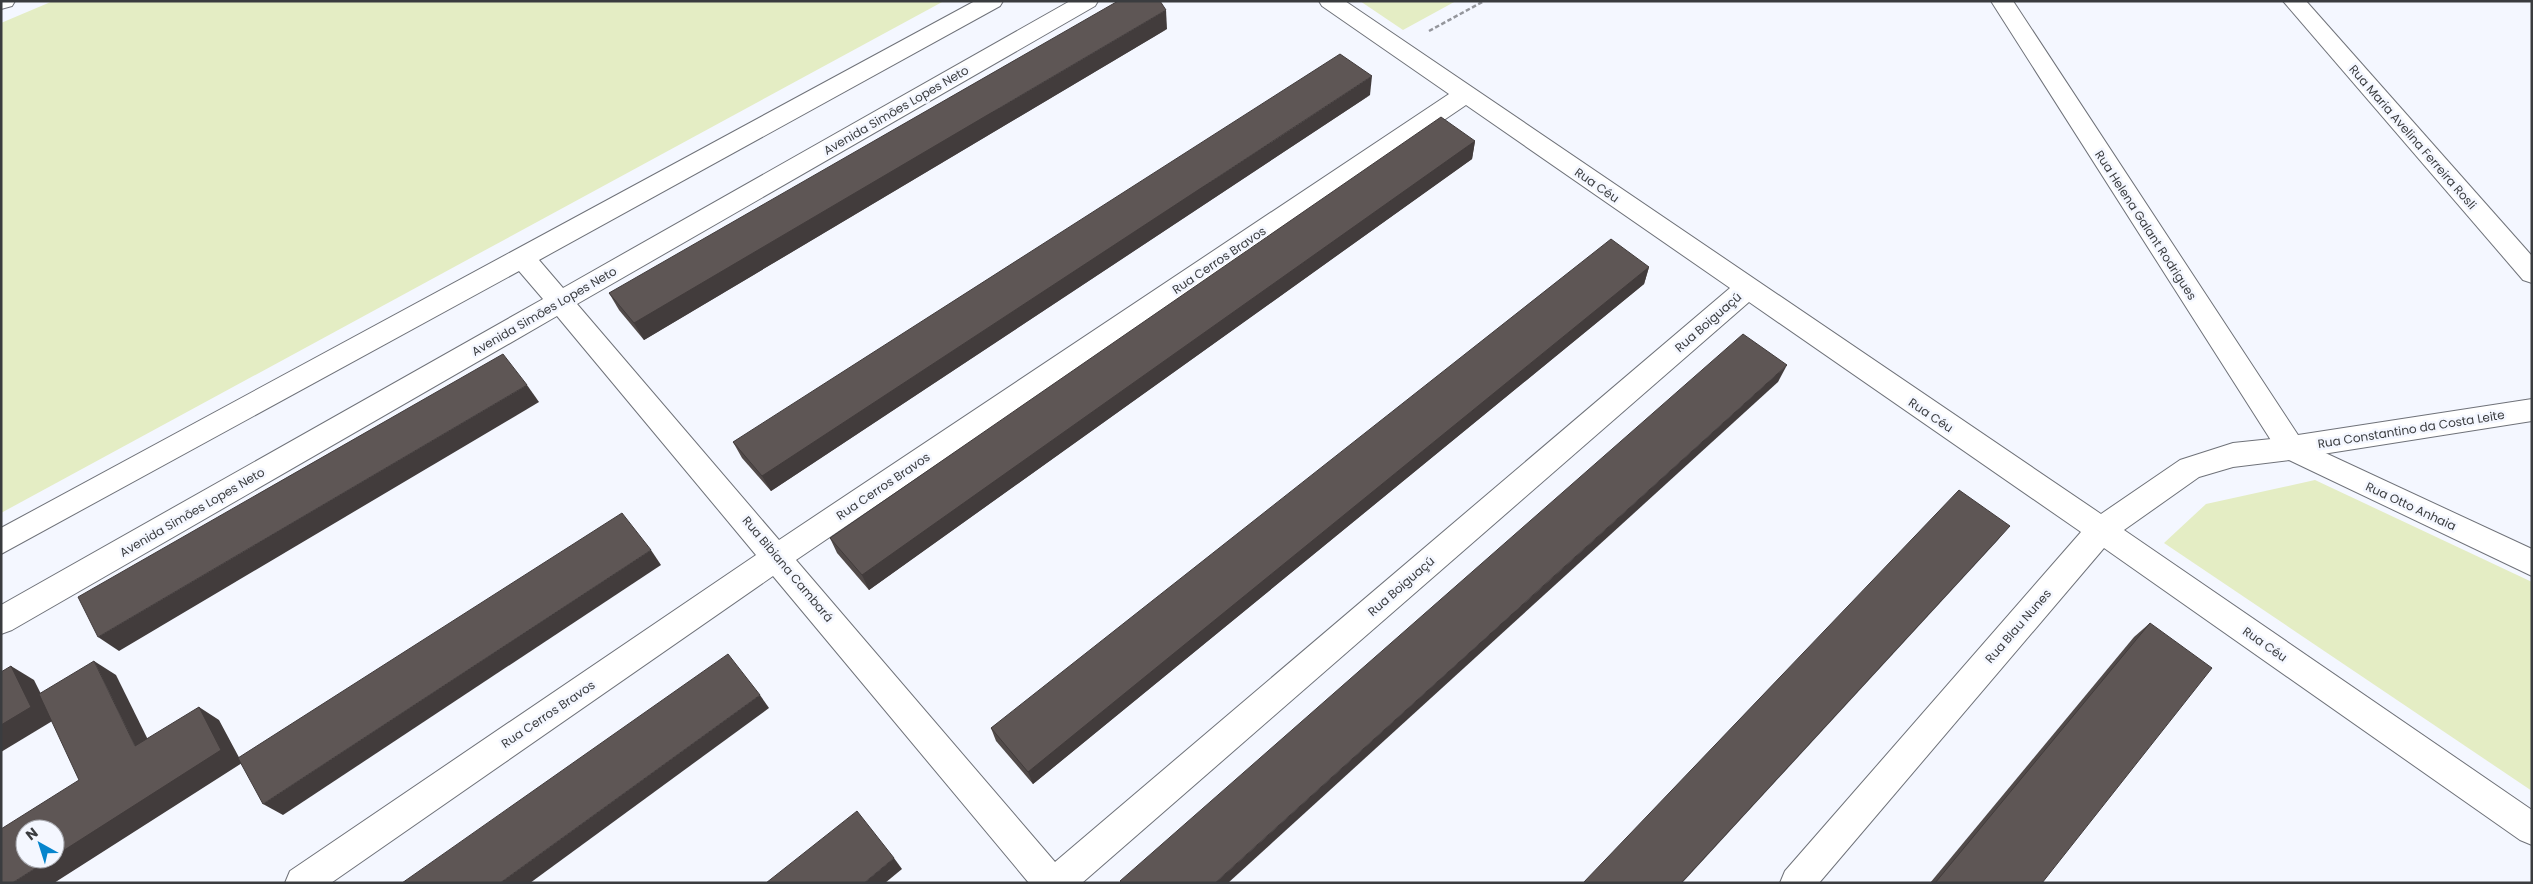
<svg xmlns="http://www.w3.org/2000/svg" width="2533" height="884" font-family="Poppins,sans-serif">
<rect width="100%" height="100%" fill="#f4f7ff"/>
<g fill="#e4edc4">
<polygon points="53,1 944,1 1,513 1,23"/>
<polygon points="1360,1 1456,1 1403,30"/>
<polygon points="2315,480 2532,582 2532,791 2164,543 2206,504"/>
</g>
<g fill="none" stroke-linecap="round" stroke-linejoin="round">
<g stroke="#6f7279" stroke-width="2">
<g id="minor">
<polygon points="1,1 15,1 12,6 1,9"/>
<path d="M975,1H1003L1000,6L539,260L563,288L1070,1H1098L1095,6L577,304L779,540L1449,94L1322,6L1319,1H1345L2101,514L2180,460L2233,443L2291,437L2532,549V576L2289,460L2233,467L2199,477L2124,530L2532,810V845L2520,840L2104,548L1819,883H1780L1785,871L2081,532L1749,302L1082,883H1029L773,576L331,883H285L290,871L756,555L557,316L12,630L1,634V605L543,299L519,271L1,554V528ZM1466,105L1730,288L1055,862L796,560Z"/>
<polygon points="2283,1 2306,1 2532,256 2532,283 2523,280"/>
</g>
</g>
<g stroke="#6f7279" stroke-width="2">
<polygon id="tertiary" points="1991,1 2013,1 2298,435 2532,399 2532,421 2291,459 2281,456"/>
</g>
<polyline stroke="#94969c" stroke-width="2.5" stroke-dasharray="4.5 2.5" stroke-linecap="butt" points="1429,31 1484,1"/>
<use href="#minor" fill="#fff" fill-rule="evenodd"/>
<use href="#tertiary" fill="#fff" fill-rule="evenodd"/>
</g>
<g fill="#514a49">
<polygon points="1167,29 644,340 619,310 609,293"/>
<polygon points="1370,95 771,491 742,458 733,442"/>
<polygon points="1475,141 1472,159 869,590 837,553 830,538"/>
<polygon points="1649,267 1644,284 1033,784 996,741 991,728"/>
<polygon points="2150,623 2042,883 1930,883 2134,637"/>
</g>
<g fill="#423c3c">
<polygon points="1166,10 1167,29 644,340 634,323"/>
<polygon points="1372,76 1370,95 771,491 762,476"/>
<polygon points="1475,141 1472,159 869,590 862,575"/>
<polygon points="1649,267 1644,284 1033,784 1028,772"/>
<polygon points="1787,365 1778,382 1228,883 1215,883"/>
<polygon points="527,385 539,402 119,651 98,637"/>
<polygon points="2010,526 1997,541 1682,883 1681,883"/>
<polygon points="651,550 661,565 283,815 263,804"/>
<polygon points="94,661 116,675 157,758 135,746"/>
<polygon points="11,666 34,680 54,720 1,752 1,725"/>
<polygon points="760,695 769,708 530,883 500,883"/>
<polygon points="199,707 219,720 242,763 54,883 12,883 50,859 55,859 55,856"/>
<polygon points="894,858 902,869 885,883 864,883"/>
</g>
<g fill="#5e5655" stroke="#423c3c">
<polygon points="1118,1 1160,1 1166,10 634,323 609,293"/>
<polygon points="1340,54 1372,76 762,476 733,442"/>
<polygon points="1441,117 1475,141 862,575 830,538"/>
<polygon points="1611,239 1649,267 1028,772 991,728"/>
<polygon points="1743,334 1787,365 1215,883 1122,883 1120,881"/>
<polygon points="503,354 527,385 98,637 78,597"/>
<polygon points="1959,490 2010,526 1681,883 1583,883"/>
<polygon points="622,513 651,550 263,804 238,758"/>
<polygon points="2150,623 2212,668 2042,883 1935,883"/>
<polygon points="728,654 760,695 500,883 402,883"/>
<polygon points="94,661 135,746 199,707 221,750 55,856 55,829 25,829 25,859 50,859 12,883 1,883 1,829 79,780 39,694"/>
<polygon points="11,666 31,707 1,725 1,672"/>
<polygon points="857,811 894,858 864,883 766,883"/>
</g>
<g text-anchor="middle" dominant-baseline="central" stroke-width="5" stroke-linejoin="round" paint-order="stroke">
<g font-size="12" fill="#3a3c3f" stroke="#f4f7ff">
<text transform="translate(896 110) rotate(-30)">Avenida Simões Lopes Neto</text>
<text transform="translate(2413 137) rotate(49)">Rua Maria Avelina Ferreira Rosli</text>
<text transform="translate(1597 185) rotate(35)">Rua Céu</text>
<text transform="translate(2146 225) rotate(57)">Rua Helena Galant Rodrigues</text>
<text transform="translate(1219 260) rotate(-34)">Rua Cerros Bravos</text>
<text transform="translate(544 311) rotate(-30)">Avenida Simões Lopes Neto</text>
<text transform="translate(1708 322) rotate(-41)">Rua Boiguaçú</text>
<text transform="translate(1931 415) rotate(34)">Rua Céu</text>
<text transform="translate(2411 429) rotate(-9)">Rua Constantino da Costa Leite</text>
<text transform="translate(883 486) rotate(-34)">Rua Cerros Bravos</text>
<text transform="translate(2411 506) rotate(25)">Rua Otto Anhaia</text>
<text transform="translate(192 512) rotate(-30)">Avenida Simões Lopes Neto</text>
<text transform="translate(788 569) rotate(50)">Rua Bibiana Cambará</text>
<text transform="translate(1401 586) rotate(-41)">Rua Boiguaçú</text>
<text transform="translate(2018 626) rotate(-49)">Rua Blau Nunes</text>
<text transform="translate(2265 644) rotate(35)">Rua Céu</text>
<text transform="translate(548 714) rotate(-34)">Rua Cerros Bravos</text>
</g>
</g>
<rect width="2533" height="884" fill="none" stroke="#3a3c3f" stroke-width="5"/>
<g transform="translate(40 844) rotate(321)"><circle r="24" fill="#f4f7ff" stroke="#aaacb2"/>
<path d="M0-4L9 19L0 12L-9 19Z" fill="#0685cd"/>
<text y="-8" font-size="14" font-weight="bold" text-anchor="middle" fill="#3a3c3f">N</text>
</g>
</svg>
